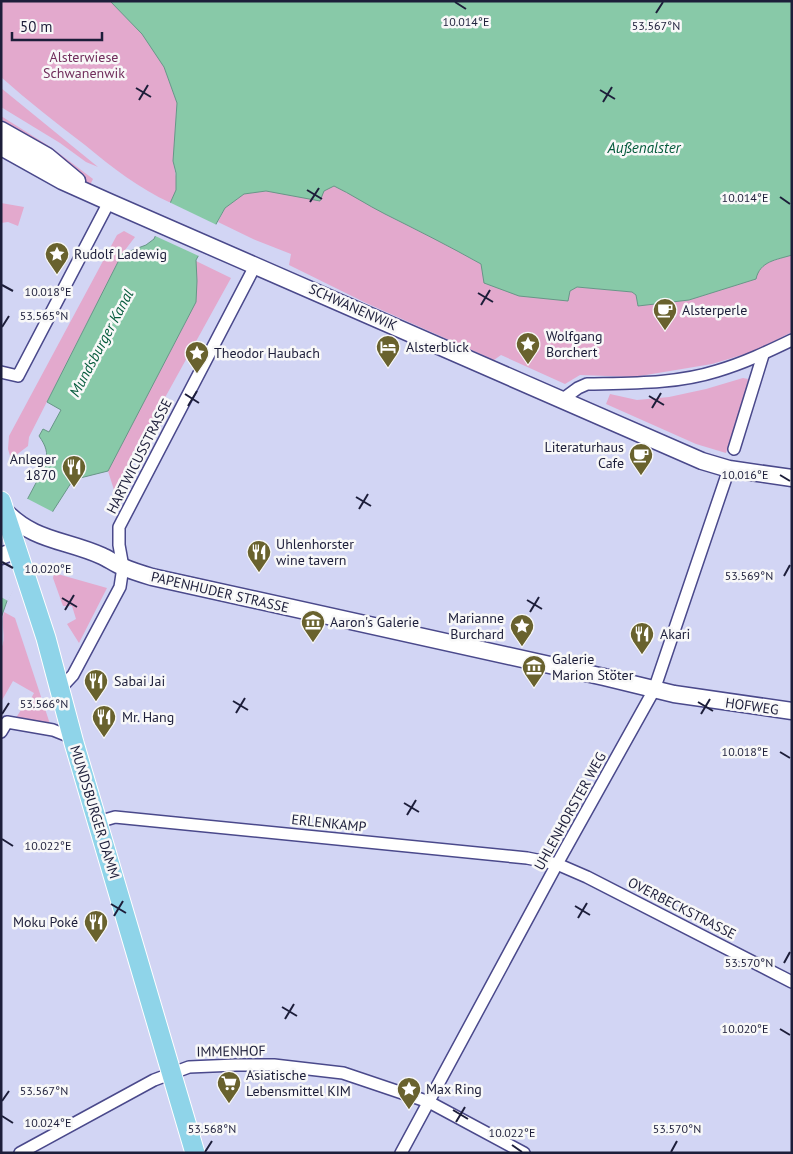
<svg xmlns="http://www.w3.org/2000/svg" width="793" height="1154" font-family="'PT Sans',sans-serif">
<rect width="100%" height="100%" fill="#d2d5f4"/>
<g fill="#e3a9cd">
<path d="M1,1H110L142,34L164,67L177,103L173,161L177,182L176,190L171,203C138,188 113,168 85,145C56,123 28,101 1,77Z"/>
<polygon points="1,88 98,167 86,162 60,143 1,107"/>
<polygon points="1,116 52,148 93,179 90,185 73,172 49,150 1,119"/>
<path d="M333,185L357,197L383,213L436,239L481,264L568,301L570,291L576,287L632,292L636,295L638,306L689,300L755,279C760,261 776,260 792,255V332L752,352L712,364L634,377L580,375L565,384L501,355L494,360L366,303L289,265L291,254L253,239L218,222L225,208L244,194L266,191H324Z"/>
<polygon points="1,203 24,207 18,226 8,222 1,223"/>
<polygon points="124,231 135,237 122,254 29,437 28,446 11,459 8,449 9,436 117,235"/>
<polygon points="196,261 231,278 114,490 108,471 196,302 197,281"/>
<polygon points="743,378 748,379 747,386 726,453 696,444 606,404 610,394 637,400 669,397 706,389"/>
<polygon points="54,573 107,588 79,643 67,624 76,619 72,606 63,606 53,578"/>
<path d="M4,612L15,618L50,724L16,718L24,705L27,706L34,693L13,681L1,702V649C7,637 0,625 4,612Z"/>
</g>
<path fill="#88c9a8" stroke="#689687" d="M110,1H792V255C776,260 760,261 756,279L689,300L638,306L636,295L632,292L577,287L570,291L568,301L519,296L484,283L481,264C449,246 417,230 385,214C367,205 351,194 334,186L324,191L320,201L266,191L244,194L225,208L196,260L197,281L196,302L108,471L80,478L71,483L53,511L7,601L1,618V549L46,464C48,452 46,446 39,436L43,429L49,432L61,410L47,402L122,254L146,245L154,239L176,190V173L173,161L177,103L164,67L142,34Z"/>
<g fill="#d2d5f4">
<polygon points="169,202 219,226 201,257 153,235"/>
<polygon points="26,498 55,513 8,601 1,597 1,544"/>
</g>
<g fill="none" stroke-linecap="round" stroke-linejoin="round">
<g stroke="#4a498b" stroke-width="14">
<g id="street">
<polyline points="1,372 18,376 109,202"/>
<path d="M563,399L578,388L587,384C631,383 676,384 717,371C744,363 767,352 792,340"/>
<polyline points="734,449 763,355"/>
<polyline points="59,690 73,675 120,587 123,567 119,545 119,527 255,266"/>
<polyline points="1,732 7,722 53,730 73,738"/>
<polyline points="98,822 115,817 527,858 557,864 587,877 792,982"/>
<polyline points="20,1153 154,1080 189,1067 236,1065 274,1065 343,1073 429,1102 524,1153"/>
<polyline points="401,1153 557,864 654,690 729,469"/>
</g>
</g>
<g stroke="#4a498b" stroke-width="19">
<g id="secondary">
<polyline points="1,130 47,156 77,181"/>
<polyline points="1,147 62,181 109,202 702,461 729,469 792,478"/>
<path d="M3,509C34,542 64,539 102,556C109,559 115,564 123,567C132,571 142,574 152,577L604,677L674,694L792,711"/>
<polyline points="1,556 17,550"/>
</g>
</g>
<g stroke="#fff" stroke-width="21">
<polyline id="primary" points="1,501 46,638 74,743 195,1153"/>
</g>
<use href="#street" stroke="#fff" stroke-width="11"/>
<use href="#secondary" stroke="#fff" stroke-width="16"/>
<use href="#primary" stroke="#8fd4e9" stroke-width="19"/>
</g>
<path fill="none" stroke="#1d1e3a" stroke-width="2" d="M455,2L466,9M656,13L663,2M136,88L151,97M600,90L615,99M139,100L148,85M603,102L612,87M307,190L322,199M780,197L790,204M310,202L319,188M2,285L13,291M478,293L493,302M481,305L490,290M2,327L9,316M185,394L199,403M649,396L664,405M188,406L197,391M652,408L661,393M780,475L790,481M356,497L371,506M359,509L368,494M2,562L13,568M784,576L790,565M62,598L77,607M527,600L542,609M65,610L74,595M530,612L539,597M233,701L248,710M698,702L713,711M236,713L245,698M2,714L9,703M701,714L710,699M780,752L790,758M404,803L419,812M407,815L416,800M2,839L13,846M111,904L126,913M575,906L590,915M114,916L123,901M578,918L587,903M784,963L790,952M282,1007L297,1016M285,1019L294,1004M780,1029L790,1035M2,1101L9,1091M453,1110L468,1119M2,1116L13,1123M456,1122L465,1107M512,1145L522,1152M205,1152L212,1141M671,1152L677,1141"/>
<defs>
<g id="sight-pin" transform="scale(1.25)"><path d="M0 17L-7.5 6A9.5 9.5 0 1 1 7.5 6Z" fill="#69622e" stroke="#f8f8f8"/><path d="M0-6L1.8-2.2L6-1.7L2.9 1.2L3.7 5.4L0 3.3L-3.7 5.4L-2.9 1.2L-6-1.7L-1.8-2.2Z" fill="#fff"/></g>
<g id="cafe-pin" transform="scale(1.25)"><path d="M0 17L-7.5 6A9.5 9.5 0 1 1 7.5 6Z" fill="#69622e" stroke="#f8f8f8"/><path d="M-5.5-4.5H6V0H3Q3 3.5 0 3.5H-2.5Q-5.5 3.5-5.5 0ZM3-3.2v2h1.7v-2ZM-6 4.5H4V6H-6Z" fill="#fff"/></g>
<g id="hotel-pin" transform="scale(1.25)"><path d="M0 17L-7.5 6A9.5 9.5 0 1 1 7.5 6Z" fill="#69622e" stroke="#f8f8f8"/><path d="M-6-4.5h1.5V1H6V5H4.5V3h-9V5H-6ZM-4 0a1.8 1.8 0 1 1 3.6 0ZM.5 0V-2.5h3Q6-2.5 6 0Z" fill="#fff"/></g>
<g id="restaurant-pin" transform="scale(1.25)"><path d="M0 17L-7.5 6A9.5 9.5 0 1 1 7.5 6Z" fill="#69622e" stroke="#f8f8f8"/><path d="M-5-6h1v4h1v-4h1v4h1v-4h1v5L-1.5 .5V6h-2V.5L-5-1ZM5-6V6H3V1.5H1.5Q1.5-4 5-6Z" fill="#fff"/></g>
<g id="museum-pin" transform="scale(1.25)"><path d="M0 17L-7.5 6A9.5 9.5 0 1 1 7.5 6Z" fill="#69622e" stroke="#f8f8f8"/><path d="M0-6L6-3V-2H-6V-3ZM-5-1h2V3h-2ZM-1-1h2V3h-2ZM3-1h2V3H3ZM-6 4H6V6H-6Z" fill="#fff"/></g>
<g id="supermarket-pin" transform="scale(1.25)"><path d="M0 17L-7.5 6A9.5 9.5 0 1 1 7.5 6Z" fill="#69622e" stroke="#f8f8f8"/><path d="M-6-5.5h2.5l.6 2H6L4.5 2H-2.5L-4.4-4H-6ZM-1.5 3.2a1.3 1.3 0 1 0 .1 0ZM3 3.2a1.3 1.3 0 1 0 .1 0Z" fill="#fff"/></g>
</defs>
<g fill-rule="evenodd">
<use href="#sight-pin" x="57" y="254"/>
<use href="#cafe-pin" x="665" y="310"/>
<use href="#sight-pin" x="528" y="344"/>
<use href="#hotel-pin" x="388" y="347"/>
<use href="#sight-pin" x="197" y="353"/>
<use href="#cafe-pin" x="641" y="455"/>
<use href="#restaurant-pin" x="74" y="467"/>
<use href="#restaurant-pin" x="259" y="552"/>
<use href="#museum-pin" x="313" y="622"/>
<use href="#sight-pin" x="522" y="626"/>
<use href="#restaurant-pin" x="642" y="634"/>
<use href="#museum-pin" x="534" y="667"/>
<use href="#restaurant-pin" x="96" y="681"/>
<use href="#restaurant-pin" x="104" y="717"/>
<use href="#restaurant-pin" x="96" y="922"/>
<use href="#supermarket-pin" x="229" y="1083"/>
<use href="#sight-pin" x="409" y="1089"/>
</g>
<g text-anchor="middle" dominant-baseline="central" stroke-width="5" stroke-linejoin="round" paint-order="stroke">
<g font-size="14" fill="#712e5c" stroke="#f8f8f8">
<text x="84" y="57">Alsterwiese<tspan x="84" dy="16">Schwanenwik</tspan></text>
</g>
<g font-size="14" fill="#1d1e3a" stroke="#f8f8f8" text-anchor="start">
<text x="74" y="254">Rudolf Ladewig</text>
<text x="682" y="310">Alsterperle</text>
<text x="546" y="336">Wolfgang<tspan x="546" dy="16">Borchert</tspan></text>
<text x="406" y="347">Alsterblick</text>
<text x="214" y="353">Theodor Haubach</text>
<text x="624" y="447" text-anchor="end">Literaturhaus<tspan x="624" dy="16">Cafe</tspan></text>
<text x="56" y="459" text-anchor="end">Anleger<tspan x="56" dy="16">1870</tspan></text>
<text x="276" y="544">Uhlenhorster<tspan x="276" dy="16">wine tavern</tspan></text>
<text x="504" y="618" text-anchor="end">Marianne<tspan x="504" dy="16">Burchard</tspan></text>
<text x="330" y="622">Aaron's Galerie</text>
<text x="660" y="634">Akari</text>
<text x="552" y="659">Galerie<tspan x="552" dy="16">Marion Stöter</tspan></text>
<text x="114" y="681">Sabai Jai</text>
<text x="122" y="717">Mr. Hang</text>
<text x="78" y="922" text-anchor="end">Moku Poké</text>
<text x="246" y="1075">Asiatische<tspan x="246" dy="16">Lebensmittel KIM</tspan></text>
<text x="426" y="1089">Max Ring</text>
</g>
<g font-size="14" fill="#1d1e3a" stroke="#f8f8f8">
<text transform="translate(353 307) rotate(24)">SCHWANENWIK</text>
<text transform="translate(139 456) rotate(-63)">HARTWICUSSTRASSE</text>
<text transform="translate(220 592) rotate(13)">PAPENHUDER STRASSE</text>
<text transform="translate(752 706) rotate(8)">HOFWEG</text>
<text transform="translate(570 811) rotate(-61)">UHLENHORSTER WEG</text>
<text transform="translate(95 812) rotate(73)">MUNDSBURGER DAMM</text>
<text transform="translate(329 823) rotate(6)">ERLENKAMP</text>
<text transform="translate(682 908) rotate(27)">OVERBECKSTRASSE</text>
<text transform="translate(231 1051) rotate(-1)">IMMENHOF</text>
</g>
<g font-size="15" font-style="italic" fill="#055b3c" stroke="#f8f8f8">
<text x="644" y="147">Außenalster</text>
<text transform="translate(101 343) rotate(-62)">Mundsburger Kanal</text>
</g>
</g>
<g font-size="12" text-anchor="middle" fill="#1d1e3a" stroke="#f8f8f8" stroke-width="5" stroke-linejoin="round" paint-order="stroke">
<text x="466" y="26">10.014°E</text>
<text x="656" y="30">53.567°N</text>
<text x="745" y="202">10.014°E</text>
<text x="48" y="296">10.018°E</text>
<text x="44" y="320">53.565°N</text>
<text x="745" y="479">10.016°E</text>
<text x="48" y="573">10.020°E</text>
<text x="749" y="580">53.569°N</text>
<text x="44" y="708">53.566°N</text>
<text x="745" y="756">10.018°E</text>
<text x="48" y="850">10.022°E</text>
<text x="749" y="967">53.570°N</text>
<text x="745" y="1033">10.020°E</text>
<text x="44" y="1095">53.567°N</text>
<text x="48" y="1127">10.024°E</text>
<text x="212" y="1133">53.568°N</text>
<text x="677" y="1133">53.570°N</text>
<text x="512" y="1137">10.022°E</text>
</g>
<rect width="793" height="1154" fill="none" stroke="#1d1e3a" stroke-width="5"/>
<path d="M12 32v8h90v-8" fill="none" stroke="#1d1e3a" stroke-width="2.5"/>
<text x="20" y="32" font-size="15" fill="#1d1e3a" stroke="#f8f8f8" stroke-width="4" paint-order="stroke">50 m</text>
</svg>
